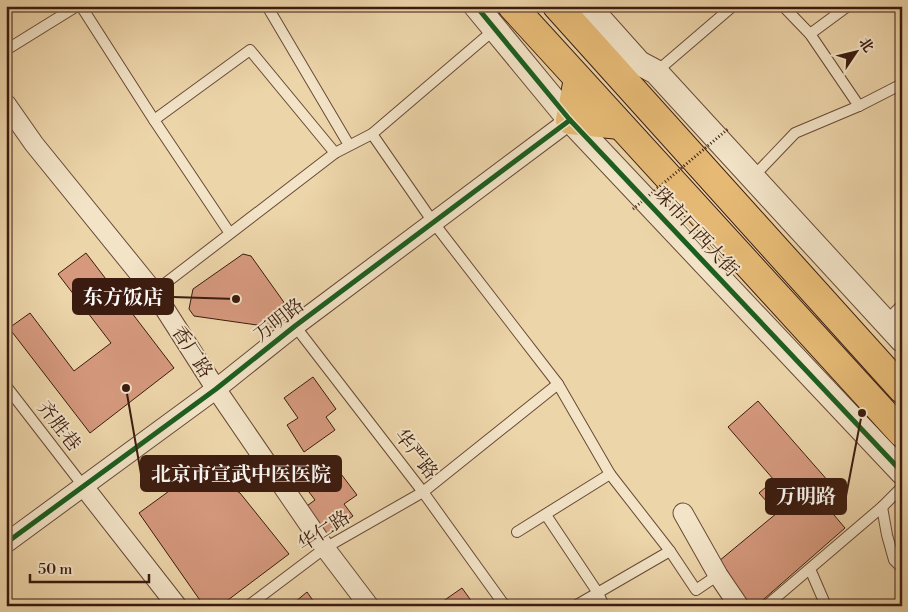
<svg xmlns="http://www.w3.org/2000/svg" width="908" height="612" font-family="'Libre Bodoni','Noto Serif SC',serif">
<rect width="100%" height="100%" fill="#edd5aa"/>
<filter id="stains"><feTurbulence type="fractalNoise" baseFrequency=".004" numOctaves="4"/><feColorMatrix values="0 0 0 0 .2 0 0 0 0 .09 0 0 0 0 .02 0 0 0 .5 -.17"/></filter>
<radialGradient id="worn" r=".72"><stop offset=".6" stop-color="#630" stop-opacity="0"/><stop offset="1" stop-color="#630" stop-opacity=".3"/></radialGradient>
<g fill="#d6997e" stroke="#3b1b0f">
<polygon points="86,253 174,368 90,433 9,328 30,313 74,371 111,343 58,274"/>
<polygon points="243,254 251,256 288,308 284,324 278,328 194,316 189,309 193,289"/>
<polygon points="313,377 336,409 326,417 335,430 304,452 287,425 298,418 284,398"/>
<polygon points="758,401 836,490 823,502 845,528 756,606 751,606 719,561 777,513 759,493 774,480 728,427"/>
<polygon points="335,466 357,495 344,504 353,516 321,539 300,511 315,500 306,488"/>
<polygon points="198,470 240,493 289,554 220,606 204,606 139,513"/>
<polygon points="462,588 475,606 436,606"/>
<polygon points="307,592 317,606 290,606"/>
</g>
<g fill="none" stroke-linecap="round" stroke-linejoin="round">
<g stroke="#684a36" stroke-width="12">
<g id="service">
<polyline points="81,6 154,120 229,232"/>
<polyline points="267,6 349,145"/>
<polyline points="783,6 810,34 859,106"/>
<polyline points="810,34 848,6"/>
<polyline points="6,50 77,6"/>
<polyline points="656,72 733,6"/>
<polyline points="154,120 250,50 335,153"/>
<polyline points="372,134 495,29"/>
<polyline points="753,177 795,133 859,106 902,84"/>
<polyline points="154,292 335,153 372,134 433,222 558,384"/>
<polyline points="885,322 902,305"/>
<polyline points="295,326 423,492 505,606"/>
<polyline points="6,386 84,487"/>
<polyline points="882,507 887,535 894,560 902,568"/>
<polyline points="546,515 598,593 604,606"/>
<polyline points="517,532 610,474"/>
<polyline points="810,569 826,606"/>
<polyline points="248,606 325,548 423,492 558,384 610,474 670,551 696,590 718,575"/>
<polyline points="575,606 670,551"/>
<polyline points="766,606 882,507 902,487"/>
</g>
</g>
<g stroke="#684a36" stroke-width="21">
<g id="minor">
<polyline points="6,104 34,144 154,292 216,389 325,548 369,606"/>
<polyline points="84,487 177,606"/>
<polyline points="683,513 718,575 739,606"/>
<polyline points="6,543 216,389 295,326 570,120"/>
</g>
</g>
<g stroke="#684a36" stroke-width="26">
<g id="tertiary">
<polyline points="476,6 570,120 902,472"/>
<polyline points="588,6 639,63 656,72 902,340"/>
</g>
</g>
<g stroke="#3b1b0f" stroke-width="30">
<g id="primary">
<polyline points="512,6 902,433"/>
<polyline points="557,6 902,389"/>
<polyline points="578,79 570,120 620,125"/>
</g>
</g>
<use href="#service" stroke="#f3e4c8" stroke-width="10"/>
<use href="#minor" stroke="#f3e4c8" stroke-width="19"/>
<use href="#tertiary" stroke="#f3e4c8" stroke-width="24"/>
<use href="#primary" stroke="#e6ba75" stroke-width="28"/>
<polyline stroke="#3b1b0f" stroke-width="3" stroke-dasharray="1 2.5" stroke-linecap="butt" points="633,209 729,128"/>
<g stroke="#f3e4c8" stroke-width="8">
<g id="cycleway">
<polyline points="476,6 570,120 902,472"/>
<polyline points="6,543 216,389 295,326 570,120"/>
</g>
</g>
<use href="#cycleway" stroke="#1b5e20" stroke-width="5"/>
</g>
<g text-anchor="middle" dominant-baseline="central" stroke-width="4" stroke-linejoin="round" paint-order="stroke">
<g font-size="19" fill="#3b1b0f" stroke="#f3e4c8">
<text transform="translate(696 232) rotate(47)">珠市口西大街</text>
<text transform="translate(279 320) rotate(-38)">万明路</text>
<text transform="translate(192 352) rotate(57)">香厂路</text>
<text transform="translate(59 426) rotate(52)">齐胜巷</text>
<text transform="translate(416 454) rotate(52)">华严路</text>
<text transform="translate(324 531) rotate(-33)">华仁路</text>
</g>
</g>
<path fill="none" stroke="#3b1b0f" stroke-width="2" d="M236 299L173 297M126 388L141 474M862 413L846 496"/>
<g fill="#3b1b0f" stroke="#f3e4c8" stroke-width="2">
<circle cx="236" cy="299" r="5"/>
<circle cx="126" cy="388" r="5"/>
<circle cx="862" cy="413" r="5"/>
</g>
<g fill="#3b1b0f" stroke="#3b1b0f" stroke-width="2">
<rect x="73" y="279" width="100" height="35" rx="5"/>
<rect x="141" y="456" width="200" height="35" rx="5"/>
<rect x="766" y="479" width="80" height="35" rx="5"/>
</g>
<g font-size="20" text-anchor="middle" font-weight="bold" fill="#fff">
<text x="123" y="304">东方饭店</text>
<text x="241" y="481">北京市宣武中医医院</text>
<text x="806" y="503">万明路</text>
</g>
<rect width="908" height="612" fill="none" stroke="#edd5aa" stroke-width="25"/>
<rect x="8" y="8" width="893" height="597" fill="none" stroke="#3b1b0f" stroke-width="2.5"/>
<rect x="12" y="12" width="883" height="587" fill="none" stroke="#3b1b0f"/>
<g transform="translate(856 52) rotate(55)" stroke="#f3e4c8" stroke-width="4" paint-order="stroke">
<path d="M0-4L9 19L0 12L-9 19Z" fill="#3b1b0f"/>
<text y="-8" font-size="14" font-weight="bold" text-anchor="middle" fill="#3b1b0f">北</text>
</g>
<path d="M30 574v8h119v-8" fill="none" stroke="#3b1b0f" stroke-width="2.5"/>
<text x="38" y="574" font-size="15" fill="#3b1b0f" stroke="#f3e4c8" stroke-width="4" paint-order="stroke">50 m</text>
<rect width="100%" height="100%" filter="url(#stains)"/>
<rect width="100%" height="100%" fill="url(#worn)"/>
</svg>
